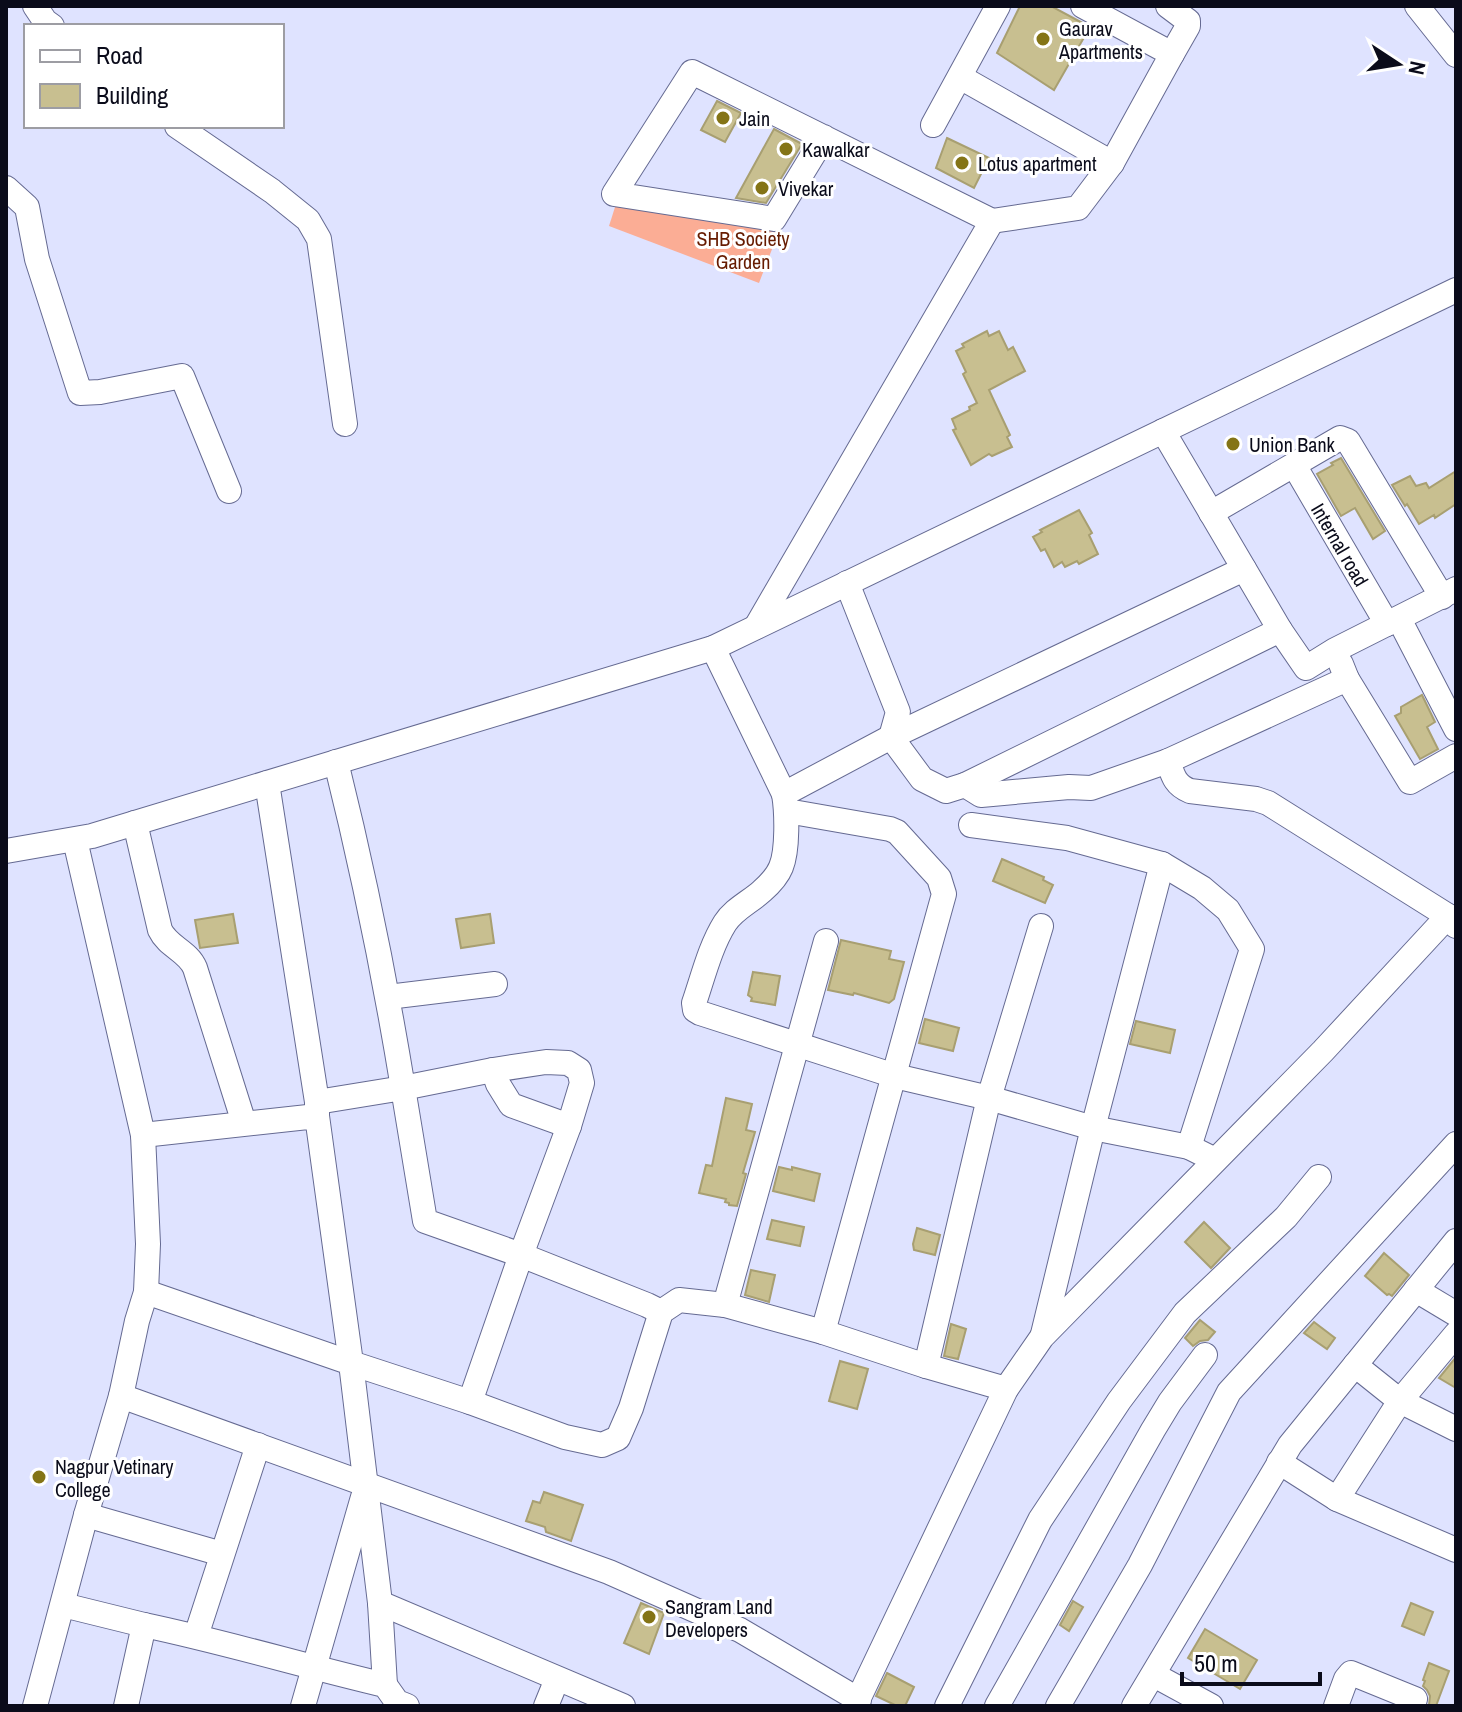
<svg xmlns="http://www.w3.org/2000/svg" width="1462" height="1712" font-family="'Archivo Narrow',sans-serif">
<rect width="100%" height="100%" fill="#dfe3ff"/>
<polygon fill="#fbad95" points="616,204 769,228 779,231 759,283 609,226"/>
<g fill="#c8bf90" stroke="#a89f71" stroke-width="2">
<polygon points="1020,6 1051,6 1090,27 1054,90 997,53"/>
<polygon points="717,101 741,113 725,142 701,130"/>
<polygon points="774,129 802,144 766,203 736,198"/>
<polygon points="947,138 989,158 974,188 936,168"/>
<polygon points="987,331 989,336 999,331 1008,350 1013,347 1025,371 989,390 1010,435 1007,437 1012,447 992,456 989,454 971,465 953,430 956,429 952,419 970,410 969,407 977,403 963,374 966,372 956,351 964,347 962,344"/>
<polygon points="1341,458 1385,531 1373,539 1355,508 1341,516 1317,474 1333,465 1331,463"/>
<polygon points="1456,471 1456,504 1435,518 1434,515 1419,524 1407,504 1405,506 1392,485 1410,476 1416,486 1426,483 1429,488"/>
<polygon points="1079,510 1092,533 1089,535 1098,554 1079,564 1077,561 1065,567 1062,562 1054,567 1045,549 1041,551 1033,537 1042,532 1040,530"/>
<polygon points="1422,695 1435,722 1427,727 1438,749 1420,759 1395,716 1401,713 1401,707"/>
<polygon points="1002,859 1044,877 1043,880 1053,885 1045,903 993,881"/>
<polygon points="233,914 238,943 200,948 195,920"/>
<polygon points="490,914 494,943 461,948 456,919"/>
<polygon points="841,940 891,951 889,959 904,962 894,999 889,1003 854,993 853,995 828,990"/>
<polygon points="753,972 780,976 775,1005 751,1001 752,998 748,995"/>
<polygon points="925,1019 959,1028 953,1051 919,1043"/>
<polygon points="1136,1021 1175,1030 1170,1053 1130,1044"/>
<polygon points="726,1098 752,1104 746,1130 755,1132 743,1173 746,1174 737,1206 729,1205 729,1203 725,1202 726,1199 699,1193 706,1165 712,1166"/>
<polygon points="779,1167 792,1170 792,1167 820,1174 814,1201 773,1191"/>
<polygon points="772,1220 804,1227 800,1246 767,1239"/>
<polygon points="1204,1222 1230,1248 1211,1268 1185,1242"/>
<polygon points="917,1228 940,1235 935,1255 914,1250 913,1244"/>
<polygon points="1384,1253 1409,1275 1392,1296 1389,1294 1387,1295 1365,1276"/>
<polygon points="751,1270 775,1275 769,1302 745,1295"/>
<polygon points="1200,1320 1215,1332 1208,1340 1200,1341 1193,1346 1185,1338"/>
<polygon points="1314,1322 1335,1338 1327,1349 1304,1333"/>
<polygon points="951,1324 966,1329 958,1359 944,1356"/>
<polygon points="1456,1357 1456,1388 1439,1378"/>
<polygon points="840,1361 868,1369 857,1409 829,1401"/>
<polygon points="544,1492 583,1505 571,1541 546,1532 545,1527 526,1521 533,1501 540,1503"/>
<polygon points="1073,1601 1083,1607 1069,1631 1060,1625"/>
<polygon points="641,1603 664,1613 649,1654 624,1643"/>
<polygon points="1411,1603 1433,1612 1424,1635 1402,1626"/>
<polygon points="1205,1629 1257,1660 1240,1689 1188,1658"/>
<polygon points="1429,1663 1449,1671 1436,1706 1429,1705 1430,1696 1427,1690 1423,1686 1425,1681 1423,1680"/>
<polygon points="887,1673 914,1687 905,1706 897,1706 876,1696"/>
</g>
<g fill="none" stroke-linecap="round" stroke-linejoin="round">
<g stroke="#656a92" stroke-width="26">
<g id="minor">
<polyline points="35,6 45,21 52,26"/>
<polyline points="1168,6 1188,21 1188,26 1172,54"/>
<polyline points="1417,6 1456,55"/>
<polyline points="960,77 1112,163"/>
<polyline points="933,125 998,6"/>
<polyline points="177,126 272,191 308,220 319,239 345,424"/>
<polyline points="6,188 27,207 37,259 80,393 100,392 182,376 229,491"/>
<polyline points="992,221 1078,208 1112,163 1172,54 1083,6"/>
<polyline points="1163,431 1280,630 1306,668 1335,650 1456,589"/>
<path id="s1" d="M1294,465L1387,624"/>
<polyline points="1211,513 1340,438 1348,441 1442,597"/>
<polyline points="847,583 898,712 891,737"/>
<polyline points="1399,619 1456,729"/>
<polyline points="756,627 992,221 692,72 614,194 774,219 824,137"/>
<polyline points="713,648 784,794 891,737 922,779 946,791 965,785 981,795 1069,787 1091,788 1168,761 1347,679"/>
<polyline points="1341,664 1347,679 1410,782 1456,756"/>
<polyline points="891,737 1244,569"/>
<path d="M1168,761C1173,776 1175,785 1190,791L1256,799L1268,803L1448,916"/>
<path d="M336,762C363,870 385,978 403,1088L493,1070L546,1062L568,1063L579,1070L582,1083L569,1126L521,1255L470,1402"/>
<polyline points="267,783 317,1102 317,1116"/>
<polyline points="965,785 1280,630"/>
<path d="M784,794C787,812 788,850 781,867C777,877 770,884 762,891C750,902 734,909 725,923C710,947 703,977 694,1003L695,1010L700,1013L895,1076L989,1098L1093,1128L1189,1147L1215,1160"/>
<polyline points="787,811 890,829 897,832 939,878 944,894 823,1332"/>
<path d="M135,823L160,930C168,947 188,951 195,968L244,1123"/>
<polyline points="971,825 1067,838 1162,864 1202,888 1228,910 1252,949 1189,1147"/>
<polyline points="6,851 92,836 713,648 1456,290"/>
<polyline points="388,997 495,984"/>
<polyline points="493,1070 498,1084 511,1105 569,1126"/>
<polyline points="317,1102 403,1088 425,1221 521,1255 647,1305 661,1312"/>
<polyline points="143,1135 317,1116 351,1363 470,1402 565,1437 602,1445 618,1438 631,1408 661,1312 679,1300 725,1305 823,1332 926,1366 1006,1389 1042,1337 1323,1051 1448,916 1456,926"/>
<polyline points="1416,1290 1456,1314"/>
<polyline points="146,1292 351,1363 380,1603 385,1685"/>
<polyline points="725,1305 826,941"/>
<polyline points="1043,1334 1093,1128 1162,864"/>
<polyline points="1355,1365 1400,1401 1456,1429"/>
<polyline points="926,1366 989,1098 1041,926"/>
<polyline points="121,1396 609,1572 740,1630 859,1700"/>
<polyline points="1279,1462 1337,1499 1400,1401 1456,1334"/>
<polyline points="1337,1499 1456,1550"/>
<polyline points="86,1515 222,1554"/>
<polyline points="380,1603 623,1706"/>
<polyline points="63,1605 144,1625"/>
<polyline points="196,1636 258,1445"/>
<polyline points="1154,1675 1211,1706"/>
<polyline points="35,1706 86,1515 121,1396 137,1321 146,1292 148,1244 143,1135 75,840"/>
<path d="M126,1706L144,1625C225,1642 304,1666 385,1685L397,1702L407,1706"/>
<polyline points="303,1706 363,1497"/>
<polyline points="546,1706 557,1679"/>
<polyline points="855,1706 1006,1389"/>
<polyline points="947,1706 1040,1520 1119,1401 1185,1313 1286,1217 1319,1177"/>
<polyline points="997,1706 1153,1430 1170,1402 1205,1355"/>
<polyline points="1058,1706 1140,1565 1229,1392 1456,1144"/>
<polyline points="1134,1706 1290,1445 1456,1241"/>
<polyline points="1336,1706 1346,1679 1351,1673 1415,1699"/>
</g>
</g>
<use href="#minor" stroke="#fff" stroke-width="24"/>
</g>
<g fill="#847416" stroke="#fff" stroke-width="3">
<circle cx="1043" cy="39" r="8"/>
<circle cx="723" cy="118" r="8"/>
<circle cx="786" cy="149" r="8"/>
<circle cx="962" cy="163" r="8"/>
<circle cx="762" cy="188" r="8"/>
<circle cx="1233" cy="444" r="8"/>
<circle cx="39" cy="1477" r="8"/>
<circle cx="649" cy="1617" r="8"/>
</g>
<g text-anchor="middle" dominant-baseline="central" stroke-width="6" stroke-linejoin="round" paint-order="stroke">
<g font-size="20" fill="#0a0b1a" stroke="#fff" text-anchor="start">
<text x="1059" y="28">Gaurav<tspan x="1059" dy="23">Apartments</tspan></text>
<text x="739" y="118">Jain</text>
<text x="802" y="149">Kawalkar</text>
<text x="978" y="163">Lotus apartment</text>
<text x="778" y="188">Vivekar</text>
<text x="1249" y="444">Union Bank</text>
<text x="55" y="1466">Nagpur Vetinary<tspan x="55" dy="23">College</tspan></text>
<text x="665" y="1606">Sangram Land<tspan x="665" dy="23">Developers</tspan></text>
</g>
<g font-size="20" fill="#661b00" stroke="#fff">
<text x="743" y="238">SHB Society<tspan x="743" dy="23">Garden</tspan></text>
</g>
<g font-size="20" fill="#0a0b1a" stroke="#fff">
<text stroke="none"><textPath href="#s1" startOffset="92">Internal road</textPath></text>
</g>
</g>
<rect width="1462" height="1712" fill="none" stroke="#0a0b1a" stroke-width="16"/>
<rect x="24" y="24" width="260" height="104" fill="#ffffff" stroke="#9d9da3" stroke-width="2"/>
<rect x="40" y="50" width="40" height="12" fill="#ffffff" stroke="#9d9da3" stroke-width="2"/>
<text x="96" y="64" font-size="24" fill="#0a0b1a">Road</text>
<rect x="40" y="84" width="40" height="24" fill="#c8bf90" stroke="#9d9da3" stroke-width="2"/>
<text x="96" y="104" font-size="24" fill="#0a0b1a">Building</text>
<g transform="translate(1398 64) rotate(102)" stroke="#ffffff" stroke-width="6" paint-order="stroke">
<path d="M0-6L14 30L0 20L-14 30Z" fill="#0a0b1a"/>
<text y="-12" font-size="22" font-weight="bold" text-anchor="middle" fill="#0a0b1a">N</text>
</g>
<path d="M1182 1672v12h138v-12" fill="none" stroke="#0a0b1a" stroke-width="4"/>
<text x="1194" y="1672" font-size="24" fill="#0a0b1a" stroke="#ffffff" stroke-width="6" paint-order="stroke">50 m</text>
</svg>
